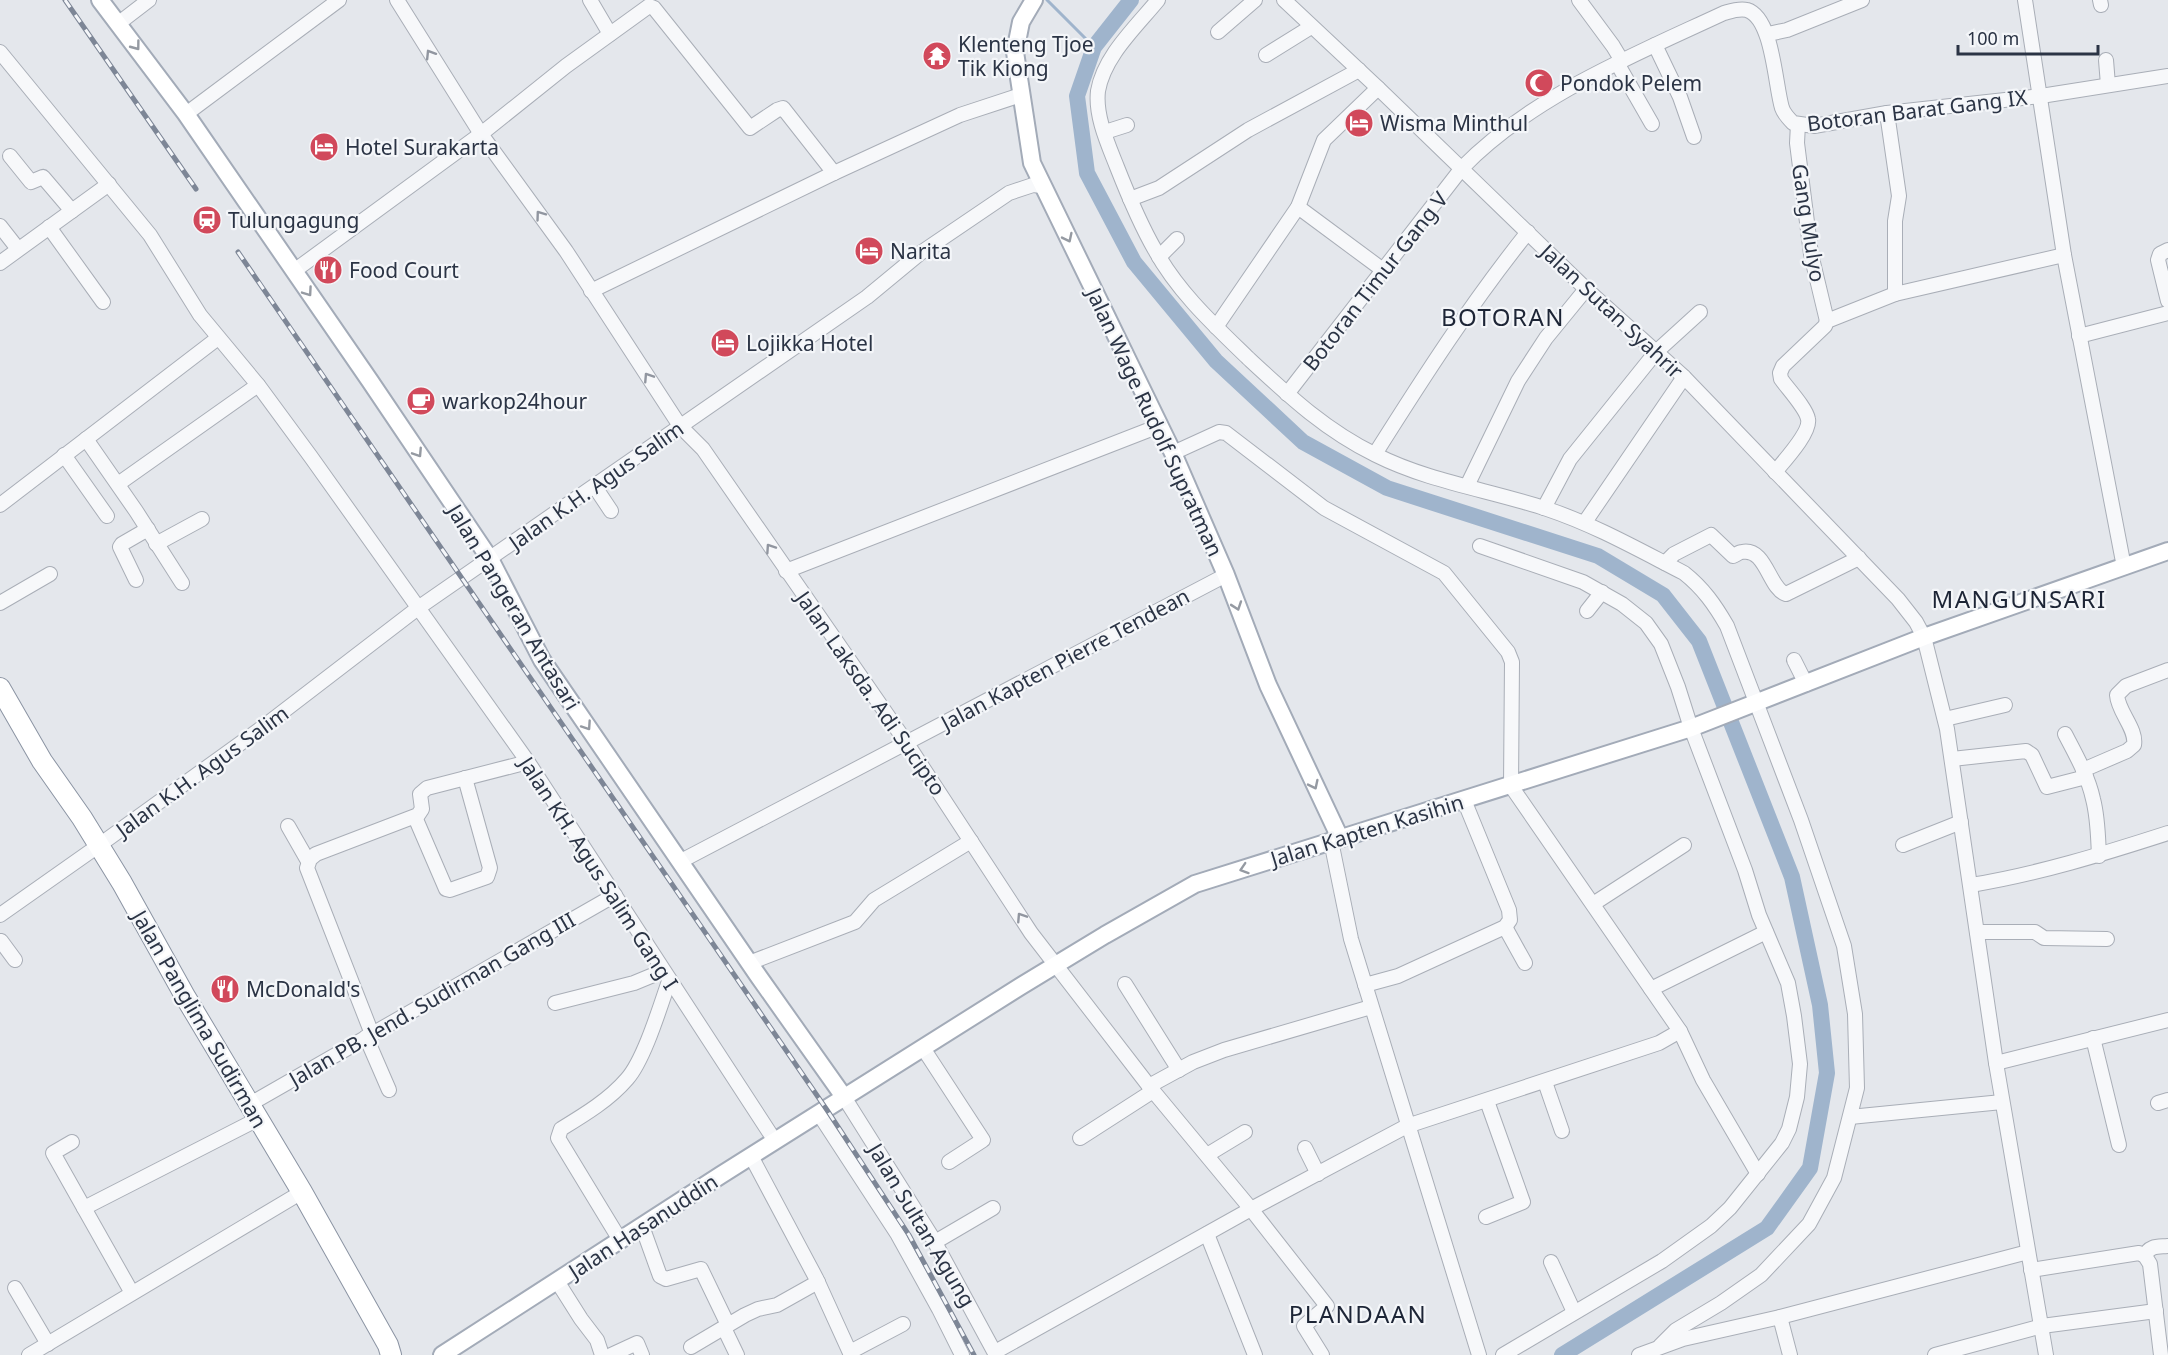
<svg xmlns="http://www.w3.org/2000/svg" width="2168" height="1355" font-family="'Noto Sans',sans-serif">
<rect width="100%" height="100%" fill="#e4e7ec"/>
<g fill="none" stroke-linecap="round" stroke-linejoin="round">
<polyline stroke="#9fb4cc" stroke-width="3" points="1047,0 1094,47"/>
<polyline stroke="#9fb4cc" stroke-width="16" points="1131,0 1094,47 1077,96 1087,173 1134,262 1216,361 1303,442 1387,488 1598,556 1663,595 1699,641 1792,877 1820,1005 1827,1073 1810,1168 1767,1228 1562,1355"/>
<g stroke="#a9aeb7" stroke-width="16">
<g id="minor">
<polyline points="397,0 481,134 566,251 680,426 703,449 906,742 1031,933 1149,1086 1251,1209 1327,1306 1304,1326 1322,1355"/>
<polyline points="590,0 610,34"/>
<path d="M1158,0C1136,27 1104,56 1098,91C1095,116 1108,144 1117,167C1128,195 1140,224 1155,250C1178,292 1214,325 1248,358C1289,396 1325,430 1376,455C1430,482 1490,490 1547,509C1595,525 1639,550 1684,573C1703,588 1715,605 1727,626L1801,820L1844,946L1855,1014L1857,1088L1834,1178L1809,1224L1761,1275L1721,1303L1676,1330L1660,1346"/>
<polyline points="1284,0 1378,88 1586,289 1684,377 1898,599 1916,622 1924,637 1947,729 1996,1063 2046,1355"/>
<polyline points="1579,0 1613,46 1622,61"/>
<polyline points="2025,0 2064,255 2124,567"/>
<polyline points="2100,0 2101,5"/>
<polyline points="119,23 149,0"/>
<polyline points="1218,32 1255,0"/>
<polyline points="1768,34 1787,30 1862,0"/>
<polyline points="1655,45 1680,97 1694,137"/>
<polyline points="0,52 150,235 200,315 258,385 311,457 528,762 775,1141"/>
<polyline points="1266,55 1311,27"/>
<polyline points="2106,60 2108,85"/>
<polyline points="1617,63 1652,124"/>
<polyline points="1887,113 1899,196 1895,221 1895,294 2064,255"/>
<polyline points="186,114 339,0"/>
<polyline points="1798,124 1797,143 1811,254 1827,321"/>
<polyline points="1105,132 1127,125"/>
<polyline points="10,156 31,182 43,177 72,211"/>
<polyline points="1130,199 1159,188 1248,130 1359,70"/>
<polyline points="1298,207 1383,270"/>
<polyline points="0,226 18,249"/>
<polyline points="49,227 103,302"/>
<polyline points="2168,250 2160,254 2158,260 2168,301"/>
<polyline points="1159,257 1177,239"/>
<polyline points="0,263 109,184"/>
<polyline points="294,271 481,134 566,66 649,6 654,8 750,128 777,110 783,108 834,173"/>
<polyline points="591,291 834,173 960,115 1021,95"/>
<polyline points="1216,327 1298,207 1324,140 1378,88"/>
<polyline points="2079,336 2168,313"/>
<path d="M1287,394L1462,168C1532,96 1634,55 1724,13C1731,11 1739,8 1747,10C1773,18 1775,85 1782,108C1784,114 1788,118 1793,123L1814,126L1887,113L2041,96L2168,76"/>
<polyline points="86,439 136,511 182,583"/>
<path d="M1375,454C1423,378 1471,303 1528,232"/>
<polyline points="64,455 107,516"/>
<path d="M1775,472C1784,461 1811,432 1808,419C1806,408 1788,389 1781,379L1780,373L1783,366L1825,326L1827,321L1895,294"/>
<polyline points="118,484 258,385"/>
<polyline points="1467,486 1518,381 1546,338 1586,289"/>
<polyline points="595,487 611,511"/>
<polyline points="0,505 218,338"/>
<polyline points="1544,508 1570,459 1656,352 1700,312"/>
<polyline points="1585,522 1684,377"/>
<polyline points="156,544 202,519"/>
<polyline points="1480,546 1583,582 1622,604 1646,623 1661,644 1678,687 1691,728 1745,870 1759,915 1788,983 1794,1016 1800,1064 1797,1097 1789,1129 1782,1143 1730,1208 1711,1226 1662,1261 1503,1355"/>
<path d="M1665,563L1674,554L1711,535L1733,556C1736,555 1739,552 1742,552C1766,547 1769,589 1786,594L1859,558"/>
<polyline points="786,571 1159,426"/>
<polyline points="136,580 120,547 122,544 148,529"/>
<polyline points="0,603 50,574"/>
<polyline points="1587,611 1602,592"/>
<polyline points="1794,660 1806,684"/>
<polyline points="1945,719 2005,705"/>
<path d="M2065,734C2076,755 2088,776 2093,799C2098,818 2098,837 2099,856"/>
<polyline points="1952,759 2026,751 2032,755 2047,787 2086,777"/>
<path d="M2083,770L2127,751L2134,745C2137,729 2118,712 2117,695L2126,686L2168,670"/>
<polyline points="415,817 446,889 450,890 487,877 490,868 465,778"/>
<polyline points="288,826 308,861"/>
<polyline points="1331,841 1351,939 1479,1355"/>
<polyline points="1903,845 1961,822"/>
<polyline points="681,861 1226,575"/>
<path d="M1971,885C2038,874 2103,854 2168,833"/>
<polyline points="1593,904 1684,845"/>
<polyline points="0,915 98,846 263,727 418,608 867,297 919,254 1009,193 1033,185 1042,186"/>
<polyline points="1505,927 1525,963"/>
<polyline points="1977,932 2035,932 2044,938 2107,939"/>
<polyline points="1,941 15,960"/>
<polyline points="749,963 855,922 874,900 971,841"/>
<polyline points="1125,984 1179,1070"/>
<polyline points="1365,985 1398,976 1505,927 1510,920 1509,910 1464,800"/>
<polyline points="1651,989 1766,932"/>
<polyline points="555,1003 634,983 663,971"/>
<polyline points="1680,1031 1703,1080 1758,1174"/>
<polyline points="372,1034 307,868 310,859 316,854 418,815 422,809 420,794 427,788 528,762"/>
<polyline points="366,1037 389,1090"/>
<polyline points="2093,1038 2119,1145"/>
<polyline points="923,1048 983,1140 949,1162"/>
<polyline points="1996,1063 2168,1020"/>
<polyline points="1545,1082 1562,1131"/>
<polyline points="1149,1086 1193,1062 1224,1050 1371,1007"/>
<polyline points="844,1097 932,1237 996,1355"/>
<polyline points="2158,1103 2168,1100"/>
<polyline points="250,1104 615,895"/>
<polyline points="819,1114 898,1235 939,1309 962,1355"/>
<polyline points="1850,1117 2002,1102"/>
<polyline points="1080,1138 1153,1091"/>
<polyline points="72,1142 53,1153 84,1208"/>
<polyline points="1305,1148 1318,1174"/>
<polyline points="1207,1155 1245,1132"/>
<polyline points="751,1156 816,1278 851,1355"/>
<polyline points="1486,1217 1523,1202 1487,1101"/>
<polyline points="642,1226 660,1276 666,1279 701,1269 728,1325"/>
<polyline points="1207,1234 1255,1355"/>
<path d="M620,1240L558,1138L561,1129C584,1115 609,1100 627,1079C644,1060 660,1007 669,981"/>
<polyline points="935,1242 993,1208"/>
<path d="M2145,1256C2149,1245 2159,1247 2168,1246"/>
<polyline points="1551,1262 1574,1312"/>
<polyline points="2031,1270 2139,1253 2145,1256 2150,1264 2161,1355"/>
<polyline points="557,1281 581,1319 597,1340 602,1355"/>
<polyline points="15,1288 48,1344"/>
<polyline points="132,1293 84,1208 258,1119"/>
<polyline points="1780,1317 1790,1355"/>
<polyline points="724,1328 737,1355"/>
<polyline points="691,1347 745,1315 758,1309 777,1305 818,1282"/>
<polyline points="850,1352 903,1324"/>
<polyline points="995,1352 1251,1209 1407,1126 1659,1043 1680,1031 1511,786 1512,662 1508,652 1444,573 1324,508 1226,433 1219,432 1173,453"/>
<polyline points="29,1355 302,1192"/>
<polyline points="611,1355 637,1343 642,1355"/>
<polyline points="1639,1355 1683,1339 1780,1317 2028,1252"/>
<polyline points="1935,1355 2042,1326 2156,1311"/>
</g>
</g>
<g stroke="#a3abb8" stroke-width="20">
<g id="major">
<polyline points="100,0 186,114 370,381 490,559 542,660 759,977 844,1097"/>
<polyline points="1034,0 1021,22 1015,52 1032,163 1173,453 1226,575 1268,685 1340,838"/>
<polyline points="442,1355 721,1175 1021,986 1105,935 1195,884 1691,728 1924,637 2168,551"/>
</g>
</g>
<g stroke="#8b94a3" stroke-width="22">
<polyline id="highway" points="0,688 42,761 82,818 122,883 186,998 302,1192 388,1345 391,1355"/>
</g>
<use href="#minor" stroke="#f7f8fa" stroke-width="14"/>
<use href="#major" stroke="#fff" stroke-width="16"/>
<use href="#highway" stroke="#fff" stroke-width="20"/>
<g stroke="#7d8696" stroke-width="5">
<g id="rail">
<polyline points="65,0 196,189"/>
<polyline points="238,252 827,1110 909,1235 974,1355"/>
</g>
</g>
<use href="#rail" stroke="#f4f6f9" stroke-width="3" stroke-dasharray="9" stroke-linecap="butt"/>
</g>
<defs><path id="oneway-chevron" d="M-2-3.5L2.5 0L-2 3.5" fill="none" stroke-width="1.6" stroke-linecap="round" stroke-linejoin="round" transform="scale(1.5)"/></defs>
<g stroke="#959aa2">
<use href="#oneway-chevron" transform="translate(136 46) rotate(53)"/>
<use href="#oneway-chevron" transform="translate(1068 238) rotate(64)"/>
<use href="#oneway-chevron" transform="translate(308 292) rotate(55)"/>
<use href="#oneway-chevron" transform="translate(418 453) rotate(57)"/>
<use href="#oneway-chevron" transform="translate(1237 606) rotate(71)"/>
<use href="#oneway-chevron" transform="translate(587 726) rotate(56)"/>
<use href="#oneway-chevron" transform="translate(1314 785) rotate(64)"/>
<use href="#oneway-chevron" transform="translate(1244 869) rotate(162)"/>
</g>
<g stroke="#9196a0">
<use href="#oneway-chevron" transform="translate(430 54) rotate(-122)"/>
<use href="#oneway-chevron" transform="translate(540 215) rotate(-126)"/>
<use href="#oneway-chevron" transform="translate(648 377) rotate(-123)"/>
<use href="#oneway-chevron" transform="translate(770 548) rotate(-124)"/>
<use href="#oneway-chevron" transform="translate(1021 917) rotate(-123)"/>
</g>
<defs>
<g id="temple-disc" transform="scale(1.5)"><circle r="9.5" fill="#d1495b" stroke="#f4f6f9"/><path d="M0-6L5-2H3V0L6.5 2.5H4V6H1.5V3h-3V6H-4V2.5H-6.5L-3 0V-2H-5Z" fill="#fff"/></g>
<g id="mosque-disc" transform="scale(1.5)"><circle r="9.5" fill="#d1495b" stroke="#f4f6f9"/><path d="M3.5-4.9A6 6 0 1 0 3.5 4.9A5 5 0 1 1 3.5-4.9Z" fill="#fff"/></g>
<g id="hotel-disc" transform="scale(1.5)"><circle r="9.5" fill="#d1495b" stroke="#f4f6f9"/><path d="M-6-4.5h1.5V1H6V5H4.5V3h-9V5H-6ZM-4 0a1.8 1.8 0 1 1 3.6 0ZM.5 0V-2.5h3Q6-2.5 6 0Z" fill="#fff"/></g>
<g id="station-disc" transform="scale(1.5)"><circle r="9.5" fill="#d1495b" stroke="#f4f6f9"/><path d="M-3-6H3Q5-6 5-4V2Q5 4 3 4L4.5 6H3L1.5 4h-3L-3 6H-4.5L-3 4Q-5 4-5 2V-4Q-5-6-3-6ZM-3.5-4v3h7v-3ZM-3.5 1v1.5H-2V1ZM2 1v1.5H3.5V1Z" fill="#fff"/></g>
<g id="restaurant-disc" transform="scale(1.5)"><circle r="9.5" fill="#d1495b" stroke="#f4f6f9"/><path d="M-5-6h1v4h1v-4h1v4h1v-4h1v5L-1.5 .5V6h-2V.5L-5-1ZM5-6V6H3V1.5H1.5Q1.5-4 5-6Z" fill="#fff"/></g>
<g id="cafe-disc" transform="scale(1.5)"><circle r="9.5" fill="#d1495b" stroke="#f4f6f9"/><path d="M-5.5-4.5H6V0H3Q3 3.5 0 3.5H-2.5Q-5.5 3.5-5.5 0ZM3-3.2v2h1.7v-2ZM-6 4.5H4V6H-6Z" fill="#fff"/></g>
</defs>
<g fill-rule="evenodd">
<use href="#temple-disc" x="937" y="56"/>
<use href="#mosque-disc" x="1539" y="83"/>
<use href="#hotel-disc" x="1359" y="123"/>
<use href="#hotel-disc" x="324" y="147"/>
<use href="#station-disc" x="207" y="220"/>
<use href="#hotel-disc" x="869" y="251"/>
<use href="#restaurant-disc" x="328" y="270"/>
<use href="#hotel-disc" x="725" y="343"/>
<use href="#cafe-disc" x="421" y="401"/>
<use href="#restaurant-disc" x="225" y="989"/>
</g>
<g text-anchor="middle" dominant-baseline="central" stroke-width="4.5" stroke-linejoin="round" paint-order="stroke">
<g font-size="21" fill="#2b3445" stroke="#f4f6f9" text-anchor="start">
<text x="958" y="44">Klenteng Tjoe<tspan x="958" dy="24">Tik Kiong</tspan></text>
<text x="1560" y="83">Pondok Pelem</text>
<text x="1380" y="123">Wisma Minthul</text>
<text x="345" y="147">Hotel Surakarta</text>
<text x="228" y="220">Tulungagung</text>
<text x="890" y="251">Narita</text>
<text x="349" y="270">Food Court</text>
<text x="746" y="343">Lojikka Hotel</text>
<text x="442" y="401">warkop24hour</text>
<text x="246" y="989">McDonald's</text>
</g>
<g font-size="21" fill="#2b3445" stroke="#f4f6f9">
<text transform="translate(1917 110) rotate(-7)">Botoran Barat Gang IX</text>
<text transform="translate(1809 223) rotate(81)">Gang Mulyo</text>
<text transform="translate(1375 281) rotate(-52)">Botoran Timur Gang V</text>
<text transform="translate(1612 311) rotate(43)">Jalan Sutan Syahrir</text>
<text transform="translate(1155 422) rotate(65)">Jalan Wage Rudolf Supratman</text>
<text transform="translate(596 485) rotate(-35)">Jalan K.H. Agus Salim</text>
<text transform="translate(514 607) rotate(59)">Jalan Pangeran Antasari</text>
<text transform="translate(1065 659) rotate(-28)">Jalan Kapten Pierre Tendean</text>
<text transform="translate(871 693) rotate(55)">Jalan Laksda. Adi Sucipto</text>
<text transform="translate(202 771) rotate(-36)">Jalan K.H. Agus Salim</text>
<text transform="translate(1367 830) rotate(-17)">Jalan Kapten Kasihin</text>
<text transform="translate(599 873) rotate(57)">Jalan KH. Agus Salim Gang I</text>
<text transform="translate(432 999) rotate(-30)">Jalan PB. Jend. Sudirman Gang III</text>
<text transform="translate(200 1019) rotate(60)">Jalan Panglima Sudirman</text>
<text transform="translate(922 1225) rotate(59)">Jalan Sultan Agung</text>
<text transform="translate(643 1226) rotate(-33)">Jalan Hasanuddin</text>
</g>
<g font-size="24" letter-spacing="1.5" fill="#1d2536" stroke="#f4f6f9">
<text x="1503" y="316">BOTORAN</text>
<text x="2019" y="598">MANGUNSARI</text>
<text x="1358" y="1313">PLANDAAN</text>
</g>
</g>
<path d="M1958 45v9h140v-9" fill="none" stroke="#2b3445" stroke-width="3"/>
<text x="1967" y="45" font-size="18" fill="#2b3445" stroke="#f4f6f9" stroke-width="4.5" paint-order="stroke">100 m</text>
</svg>
